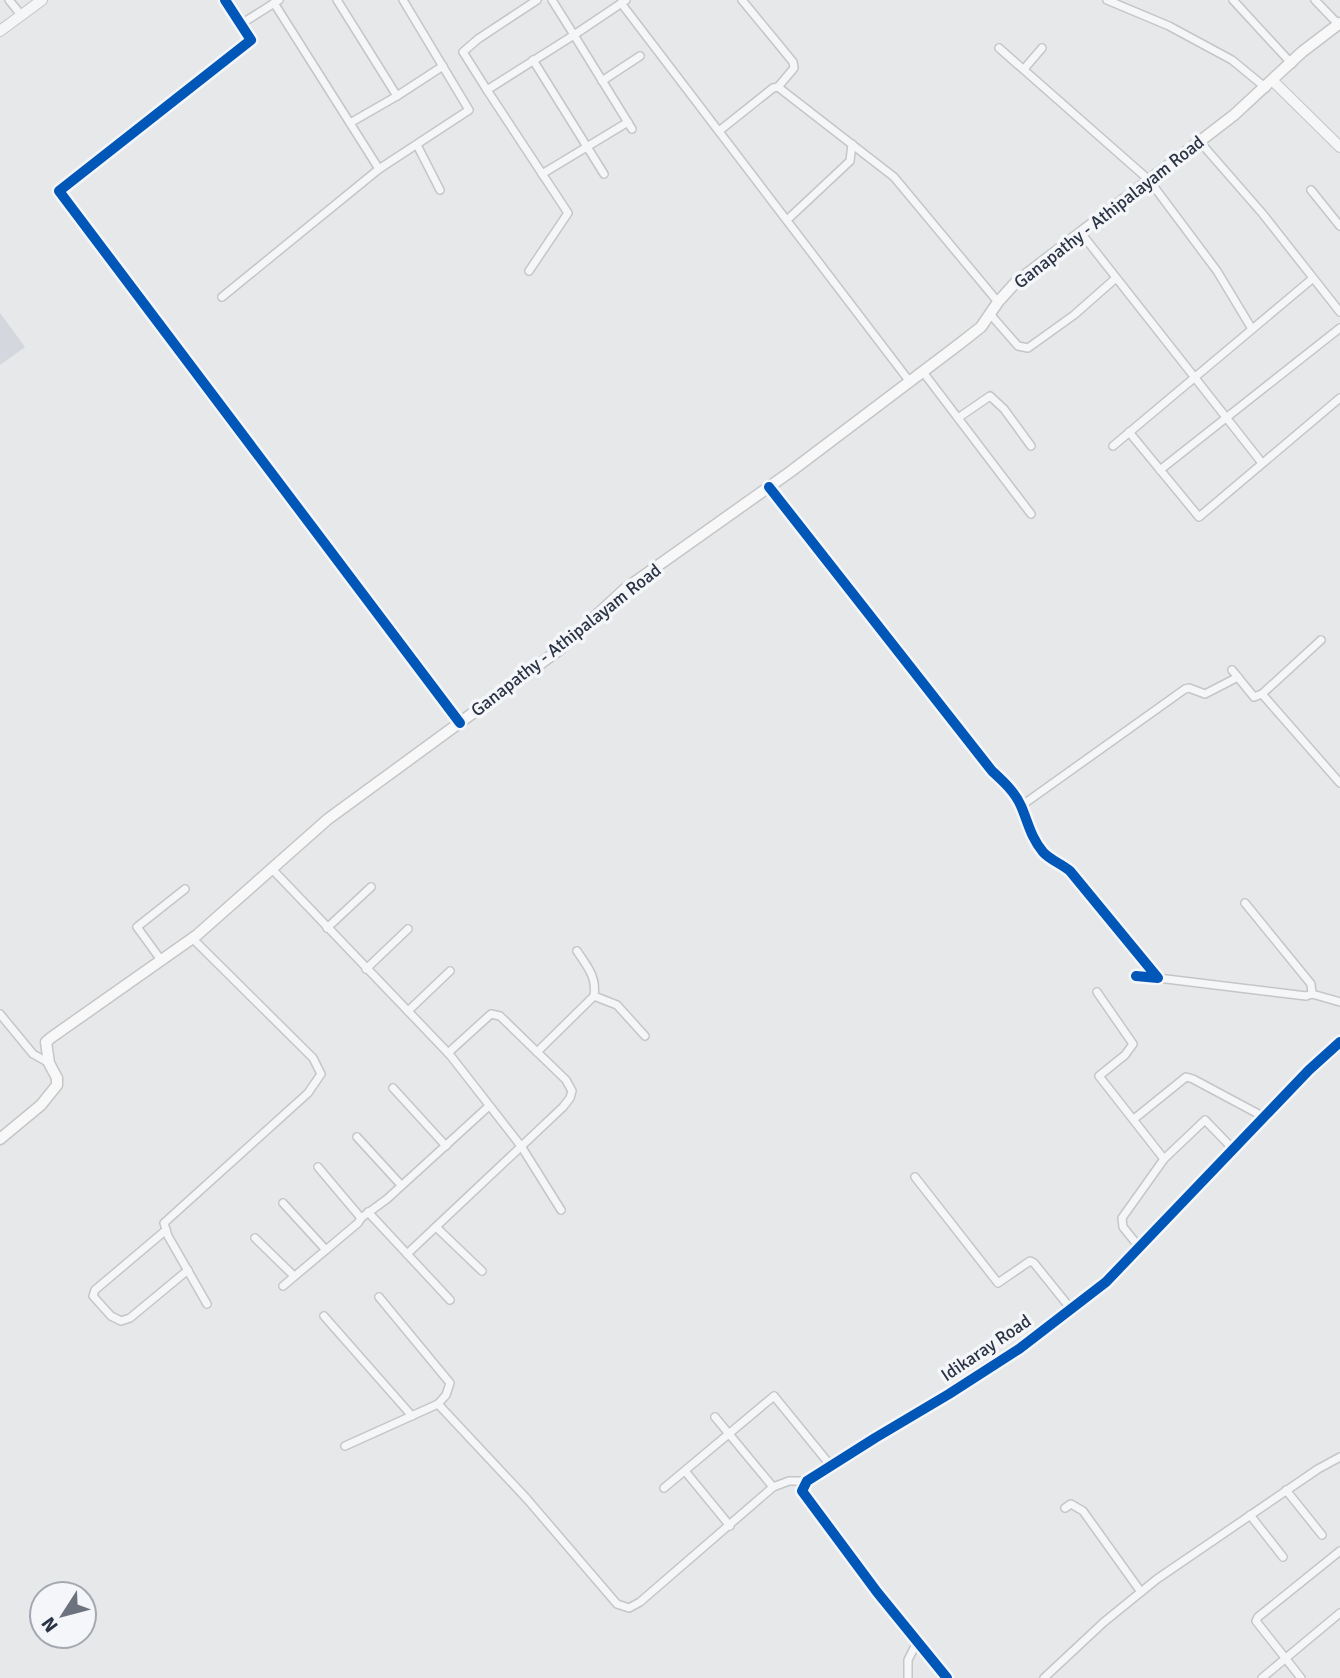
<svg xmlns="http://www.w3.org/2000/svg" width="1340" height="1678" font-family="Signika,sans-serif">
<rect width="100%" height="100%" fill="#e6e8ea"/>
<polygon fill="#d4d7dd" points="0,313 25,347 0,365"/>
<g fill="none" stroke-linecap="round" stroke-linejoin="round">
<g stroke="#c4c6c8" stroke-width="10">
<g id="minor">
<polyline points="9,0 22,16"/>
<polyline points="225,0 251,40 59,191 460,723"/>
<polyline points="337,0 397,96"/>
<polyline points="552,0 574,35 626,0"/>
<polyline points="1107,0 1169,26 1232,60 1266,88"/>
<polyline points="1233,0 1292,64"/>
<polyline points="1315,0 1338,24"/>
<polyline points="274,3 379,169"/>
<polyline points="621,3 910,382"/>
<polyline points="241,24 279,0"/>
<polyline points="999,48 1149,180 1217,271 1252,329"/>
<polyline points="533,60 604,174"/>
<polyline points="1024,69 1042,48"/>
<polyline points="602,81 640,56"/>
<polyline points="778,87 894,177 998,302"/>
<polyline points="487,90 463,52 478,39 537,0"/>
<polyline points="350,123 397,96 443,66"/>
<polyline points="719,131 773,88 778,87 794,68 793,62 742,0"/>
<polyline points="1200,142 1262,213 1340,312"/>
<polyline points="417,145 440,190"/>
<polyline points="542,174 628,122"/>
<polyline points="1311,190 1340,226"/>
<polyline points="787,220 850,161 852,144"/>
<polyline points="1081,233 1262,463"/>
<polyline points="529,271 568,213 487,90 574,35 632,129"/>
<polyline points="222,297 379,169 469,110 403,0"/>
<polyline points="990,314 1018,346 1028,348 1074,315 1116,278"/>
<polyline points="923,372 1031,514"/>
<polyline points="958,418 990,396 1004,409 1031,446"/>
<polyline points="1129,432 1199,517 1340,398"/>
<polyline points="1113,446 1312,279"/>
<polyline points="1160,470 1340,328"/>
<path d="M769,487L992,771C1003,781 1015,792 1021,806C1028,822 1031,838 1043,852C1050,860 1062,864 1070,871L1158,978L1136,976"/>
<polyline points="1232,670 1254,697 1262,694 1321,640"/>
<polyline points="1262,694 1340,783"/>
<polyline points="1021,806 1185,689 1189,688 1205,694 1238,677"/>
<polyline points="272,869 450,1055 521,1146 561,1210"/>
<polyline points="1245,903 1311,984 1312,994"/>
<polyline points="327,928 371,887"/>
<polyline points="192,938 313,1058 321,1074 308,1093 164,1223 168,1236 207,1304"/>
<path d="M577,951C587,966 597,977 594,996"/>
<polyline points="161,960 137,927 185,889"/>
<polyline points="366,969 408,929"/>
<polyline points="1158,978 1306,996 1312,994 1340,1002"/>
<polyline points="1097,992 1133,1044 1125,1055 1099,1076 1164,1159"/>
<polyline points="408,1011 450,971"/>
<polyline points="0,1014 33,1054 49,1063"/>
<polyline points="537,1052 594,996 617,1005 645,1036"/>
<polyline points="393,1088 446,1146"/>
<polyline points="1134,1119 1186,1077 1193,1079 1264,1117"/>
<polyline points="357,1137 401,1185"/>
<polyline points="318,1167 361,1218"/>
<polyline points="915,1177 998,1283 1030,1261 1034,1263 1071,1309"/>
<polyline points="283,1203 326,1250"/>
<polyline points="368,1212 450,1300"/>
<polyline points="436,1227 482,1271"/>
<polyline points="166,1230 95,1290 93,1296 111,1316 121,1321 130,1318 188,1270"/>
<polyline points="255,1238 294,1276"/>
<polyline points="1140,1248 1123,1227 1122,1218 1164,1159 1205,1120 1234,1150"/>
<polyline points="407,1254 563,1107 570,1098 572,1091 566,1080 500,1016 491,1014 448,1053"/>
<polyline points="283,1286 358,1223 361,1218 387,1199 489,1106"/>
<polyline points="379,1297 450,1383 446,1395 438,1404"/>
<polyline points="324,1316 412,1416"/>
<polyline points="715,1417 773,1487"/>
<polyline points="345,1446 438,1404 527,1499 617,1604 629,1608 640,1602 773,1487 789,1481 807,1481"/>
<polyline points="685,1471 730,1526"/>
<polyline points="664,1488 774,1396 831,1466"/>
<polyline points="1286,1490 1322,1535"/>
<polyline points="1065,1508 1071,1504 1083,1511 1141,1592"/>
<polyline points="1250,1515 1283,1557"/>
<polyline points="908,1678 908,1660 917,1642"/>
<polyline points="1044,1678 1104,1622 1157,1579 1318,1469 1340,1457"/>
<polyline points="1262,1678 1340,1613"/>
<polyline points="1301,1678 1256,1621 1258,1617 1340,1551"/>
</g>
</g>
<g stroke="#c4c6c8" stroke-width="12">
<g id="tertiary">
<polyline points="0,31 42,0"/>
<polyline points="1273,81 1340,147"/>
<polyline points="947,1678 877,1592 802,1491 807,1481 875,1438 949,1394 1019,1349 1106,1282 1309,1070 1340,1042"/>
</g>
</g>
<g stroke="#c4c6c8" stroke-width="13">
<polyline id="secondary" points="0,1139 41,1105 57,1085 57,1078 49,1063 46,1042 52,1037 197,935 328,819 559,650 625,589 790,472 958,345 981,327 998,302 1015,283 1234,115 1302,52 1340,23"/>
</g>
<use href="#minor" stroke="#f5f6f7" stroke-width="7"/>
<use href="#tertiary" stroke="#f5f6f7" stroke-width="10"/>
<use href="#secondary" stroke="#f8f8f8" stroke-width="10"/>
<g stroke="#f4f6f9" stroke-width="15">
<g id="cycleway">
<polyline points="225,0 251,40 59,191 460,723"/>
<path d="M769,487L992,771C1003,781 1015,792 1021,806C1028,822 1031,838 1043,852C1050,860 1062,864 1070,871L1158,978L1136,976"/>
<polyline points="947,1678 877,1592 802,1491 807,1481 875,1438 949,1394 1019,1349 1106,1282 1309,1070 1340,1042"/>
</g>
</g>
<use href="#cycleway" stroke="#0057b8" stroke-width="10"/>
</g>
<g text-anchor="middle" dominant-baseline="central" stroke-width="7" stroke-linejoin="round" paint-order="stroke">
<g font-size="18" fill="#2b3445" stroke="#f4f6f9">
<text transform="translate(1109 212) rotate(-38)">Ganapathy - Athipalayam Road</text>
<text transform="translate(566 640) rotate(-38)">Ganapathy - Athipalayam Road</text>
<text transform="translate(986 1348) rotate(-34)">Idikaray Road</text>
</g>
</g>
<g transform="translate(63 1615) rotate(234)"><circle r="33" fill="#f4f6f9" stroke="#a4a8b1" stroke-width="2"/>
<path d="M0-5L12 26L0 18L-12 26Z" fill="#6c737f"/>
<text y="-10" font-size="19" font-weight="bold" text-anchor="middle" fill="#2b3445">N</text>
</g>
</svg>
